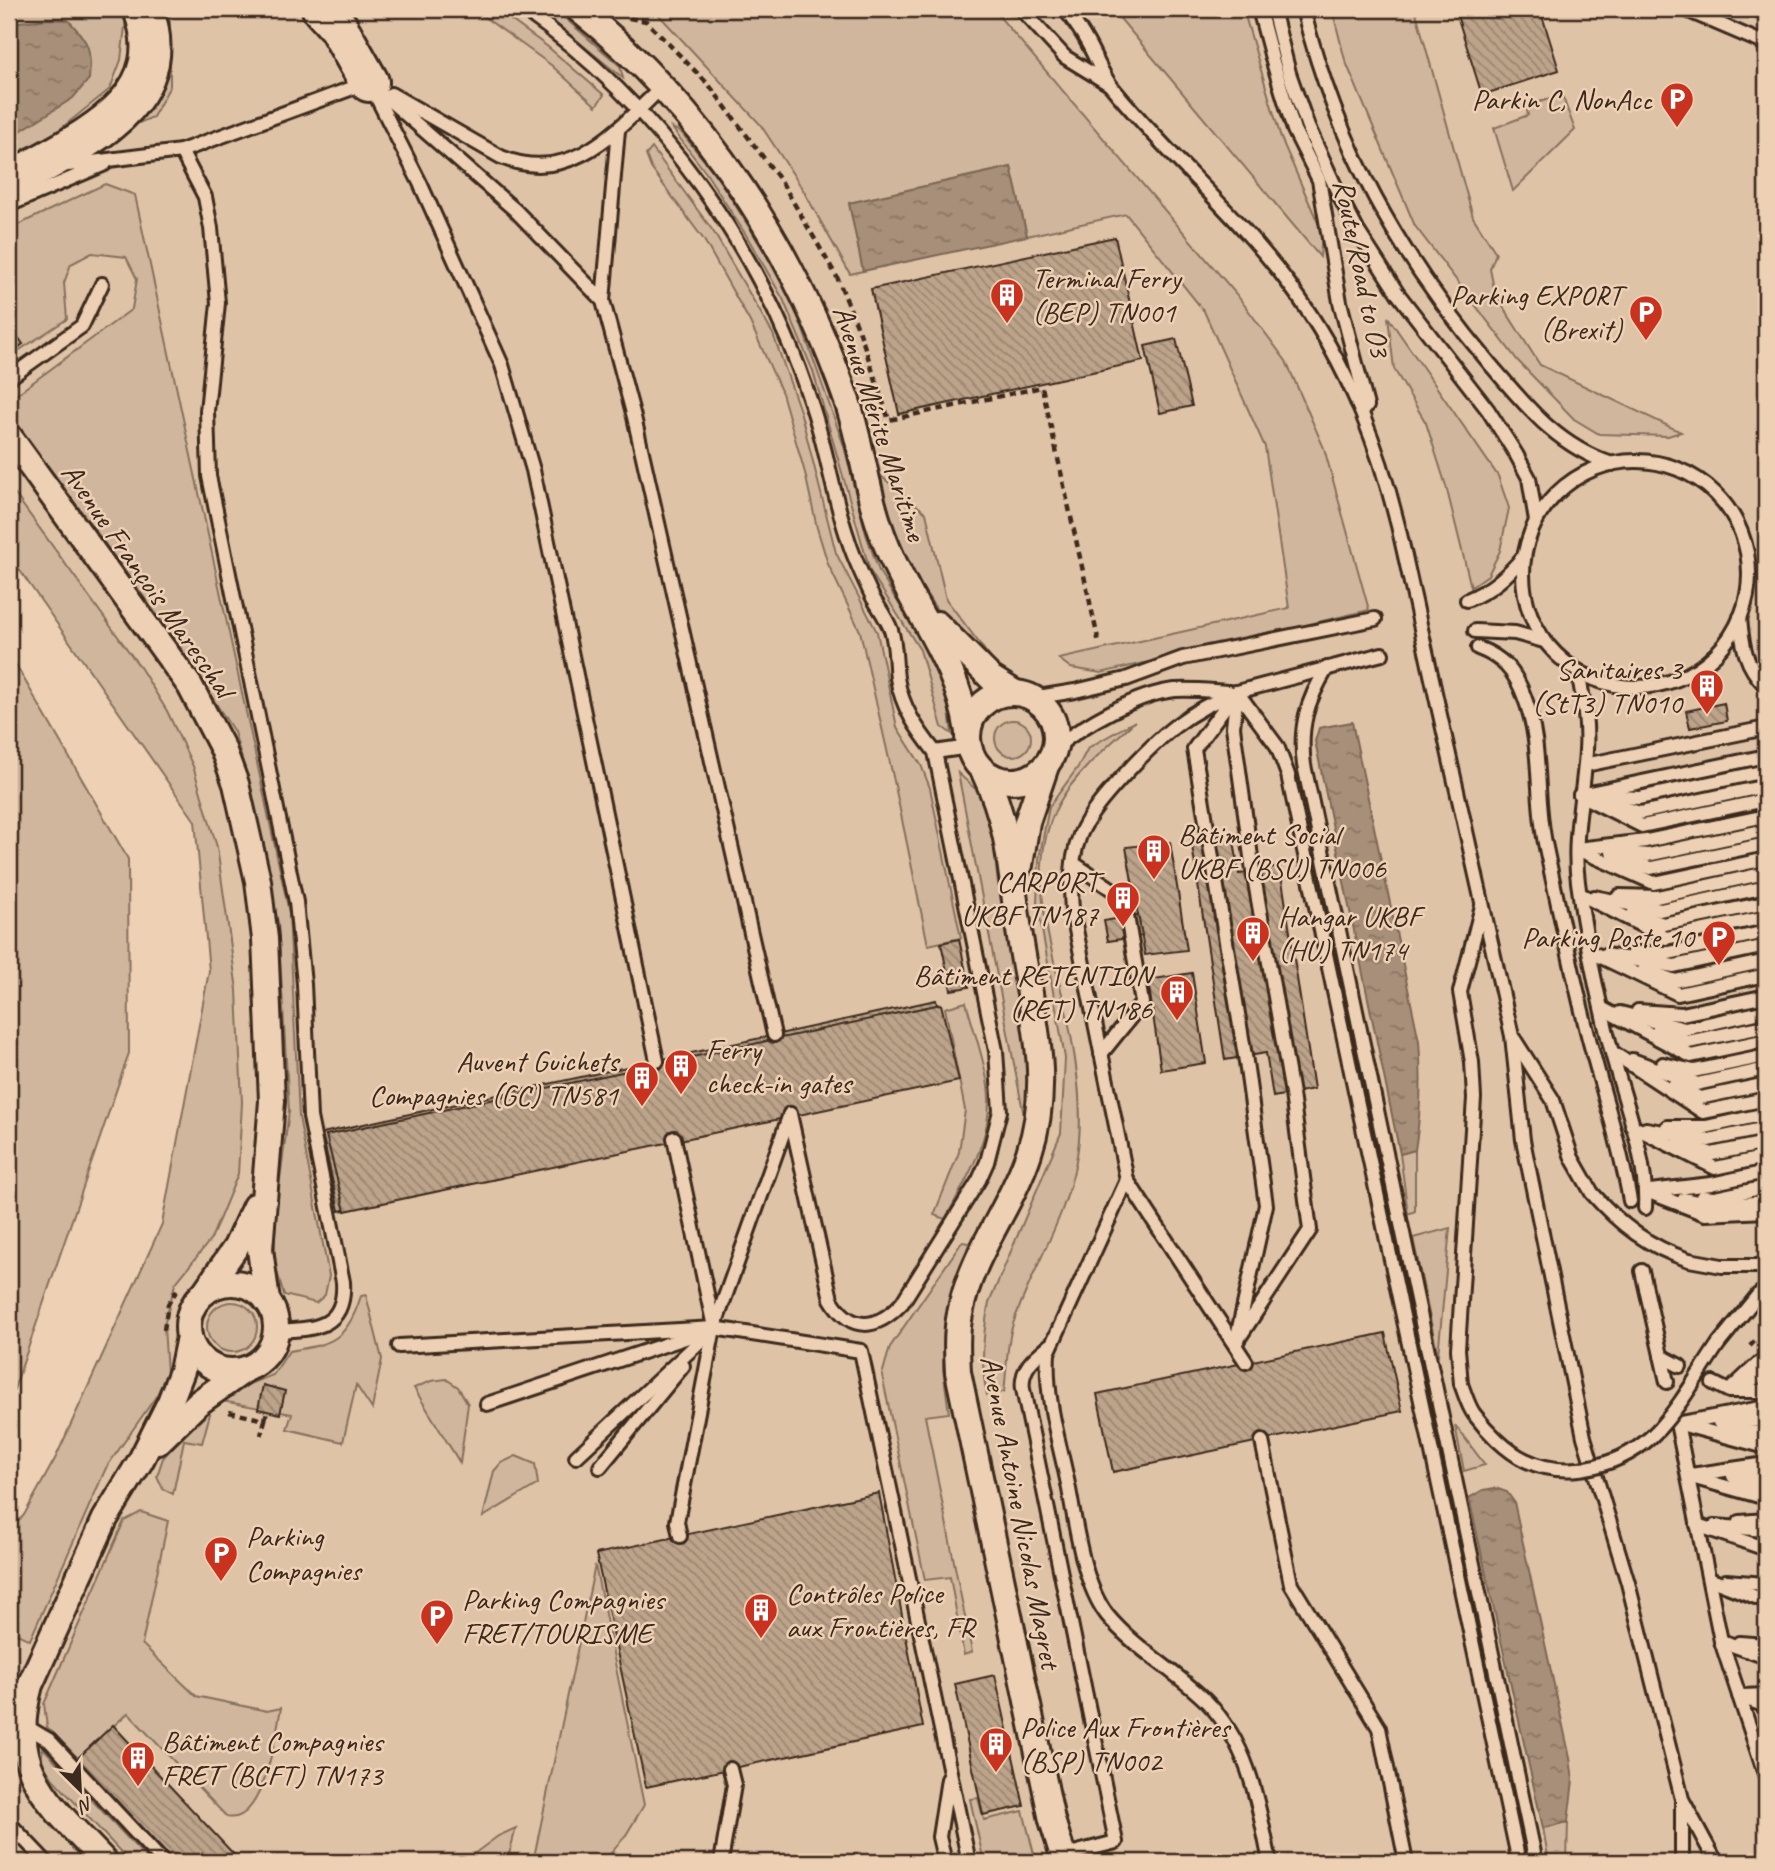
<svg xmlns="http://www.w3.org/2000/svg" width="1775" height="1871" font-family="Caveat,sans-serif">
<defs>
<pattern id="water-ripples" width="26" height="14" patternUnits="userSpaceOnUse" patternTransform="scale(1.75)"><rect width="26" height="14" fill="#a78f79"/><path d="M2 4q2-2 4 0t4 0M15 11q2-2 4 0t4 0" fill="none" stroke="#897563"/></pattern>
<pattern id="building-back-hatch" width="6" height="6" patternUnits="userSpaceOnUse" patternTransform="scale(1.75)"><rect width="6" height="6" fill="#bca38a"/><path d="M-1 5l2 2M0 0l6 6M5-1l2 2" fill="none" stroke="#9a8570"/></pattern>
</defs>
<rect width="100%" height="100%" fill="#eed1b4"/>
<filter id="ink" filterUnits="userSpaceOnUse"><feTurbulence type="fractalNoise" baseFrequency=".0143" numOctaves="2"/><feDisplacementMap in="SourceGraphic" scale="14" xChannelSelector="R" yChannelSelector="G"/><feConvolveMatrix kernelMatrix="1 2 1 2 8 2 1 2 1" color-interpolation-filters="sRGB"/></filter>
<g filter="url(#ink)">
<polygon fill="#dfc3a7" points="9,9 1766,9 1766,1862 9,1862 9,1534 31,1511 162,1224 211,959 195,820 9,553"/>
<g fill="#d0b69c" stroke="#86705d" stroke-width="2">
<polygon points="9,9 116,9 126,18 121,60 110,89 49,138 9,157"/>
<polygon points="162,9 170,9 170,86 153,117 118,132"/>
<polygon points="473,9 496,9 548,47 604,95 596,106 551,65"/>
<polygon points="538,9 554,9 560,14 620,66 623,78"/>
<polygon points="623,9 993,9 1237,295 1286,361 1324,448 1369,610 1101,673 1071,668 1059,659 1289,608 1265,447 1204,311 1126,214 1027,236 1011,167 849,203 863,271 850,274 802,188 760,124 658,14"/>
<polygon points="1112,9 1243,9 1281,138 1322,232 1320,257"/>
<polygon points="1332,9 1415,9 1473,217 1496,253 1490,269 1495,294 1540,365 1681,432 1668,436 1599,434 1574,419 1518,361 1415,226 1345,60"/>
<polygon points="1562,95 1575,130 1513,191 1494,128 1528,115 1526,106"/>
<polygon points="672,128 681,132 717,176 789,291 844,446 866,534 879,571 893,595 926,642 938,668 948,703 952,734 942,727 920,650 870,571 813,371 783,299 746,235 706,173"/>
<polygon points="652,148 713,231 773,334 801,414 836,553 877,632 897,727 921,765 930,788 961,938 928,945 894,781 860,631 828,564 817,528 805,473 782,393 750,322 704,240 651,168 646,155"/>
<polygon points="105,184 135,195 289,912 299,1117 329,1276 325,1295 316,1303 284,1295 275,1265 275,1217 289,1111 278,923 251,790 234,732 177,642 9,413 9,400 132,309 137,279 126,257 92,253 71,264 64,283 67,319 9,357 9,229"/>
<polygon points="1388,317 1498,476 1509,508 1500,551 1488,575 1471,587 1446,486 1426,423 1394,369"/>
<path d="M881,476L926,513L946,599L989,656L982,657C965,639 944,622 931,601C906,564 888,520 881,476Z"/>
<polygon points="9,486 140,667 167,711 193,766 217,847 237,990 242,1103 238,1174 211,1239 175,1284 164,1326 167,1373 157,1395 106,1468 30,1640 13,1632 9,1642 9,1532 24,1515 56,1457 162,1224 209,971 195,821 9,555"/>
<polygon points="9,653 128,859 129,1053 9,1404"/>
<circle cx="1013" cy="738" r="18"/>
<path d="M1135,721C1109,746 1077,771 1059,803C1022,871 1053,949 1068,1020C1077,1064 1085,1117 1076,1161C1065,1221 1032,1269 1013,1324C1006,1345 1007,1371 1004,1392L987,1395C980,1365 983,1333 989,1303L1061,1133L1065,1058L1037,902L1039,859L1049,807L1078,767L1088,748Z"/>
<polygon points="958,773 983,796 991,813 997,876 1030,1071 1024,1116"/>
<path d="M966,1002C973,1029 984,1058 988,1086C995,1134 967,1179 945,1219L934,1215L959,1152L965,1110L945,1008Z"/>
<polygon points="1415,1150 1415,1211 1408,1214 1400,1154"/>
<polygon points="1450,1228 1438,1356 1413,1238"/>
<polygon points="962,1242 969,1243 944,1324 943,1369 949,1413 925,1416 972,1652 964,1655 950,1577 925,1580 882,1375 890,1347"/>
<path d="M366,1295L382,1359L372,1409L356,1385L343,1442L287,1429L292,1414L216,1400L225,1393L273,1375L289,1351C333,1344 346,1341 361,1296Z"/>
<circle cx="232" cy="1327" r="25"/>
<polygon points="446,1379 458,1387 468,1404 460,1463 414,1388 431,1381"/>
<polygon points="205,1411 210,1414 202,1443 184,1440 173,1494 163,1489 157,1476 163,1458"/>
<polygon points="1455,1425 1485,1465 1464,1471"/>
<polygon points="516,1456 535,1464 538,1484 483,1517 494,1471 501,1463"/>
<path d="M141,1512L168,1521L142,1644L196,1696L267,1711L281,1708C276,1733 263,1826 227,1817L128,1713L78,1758L47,1727L44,1704L124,1521Z"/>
<polygon points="595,1565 644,1805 626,1835 604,1862 533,1862"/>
<polygon points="43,1748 150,1862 130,1862 53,1779 41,1761"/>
<polygon points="978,1798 984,1820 1023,1811 1036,1862 984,1862 970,1799"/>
<polygon points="1568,1822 1567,1862 1549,1862 1543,1828"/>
<polygon points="516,1828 507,1862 463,1862 498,1836"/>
</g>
<g fill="url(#water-ripples)" stroke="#7c6755" stroke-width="2">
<path d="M48,19L68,20C89,42 92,49 89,79L73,98L9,138V23Z"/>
<polygon points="1011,167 1027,236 863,271 849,203"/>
<path d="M1352,722L1419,1041C1422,1078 1421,1113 1415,1150L1400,1154L1315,741L1319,728Z"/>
<polygon points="1495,1488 1507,1492 1514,1502 1570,1758 1573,1780 1568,1822 1543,1828 1469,1498 1483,1490"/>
</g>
<g fill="url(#building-back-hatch)" stroke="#3b2a1e" stroke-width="2">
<polygon points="1455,9 1540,9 1559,70 1482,95"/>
<polygon points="1115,237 1143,361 899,414 871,289"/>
<polygon points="13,330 23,344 9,354 9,333"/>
<polygon points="1176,339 1192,406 1160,413 1145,346"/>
<polygon points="1724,703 1727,721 1690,728 1686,711"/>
<polygon points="1233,833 1239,874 1280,867 1314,1089 1273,1097 1266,1053 1225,1060 1191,839"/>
<polygon points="1170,842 1187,950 1145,955 1126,847"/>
<polygon points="1138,915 1142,936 1108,941 1104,921"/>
<polygon points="959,939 969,987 951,990 941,943"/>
<polygon points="1192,973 1206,1063 1161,1070 1148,980"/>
<polygon points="936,1000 953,1079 339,1211 322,1133"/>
<polygon points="941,1004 959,1081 345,1211 326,1135"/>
<polygon points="1385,1333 1402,1411 1113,1472 1097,1394"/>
<polygon points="263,1385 285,1391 280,1414 258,1409"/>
<polygon points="879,1493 923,1727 646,1787 596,1554"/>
<polygon points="995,1675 1024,1806 983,1815 955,1684"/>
<polygon points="113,1725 137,1751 241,1862 174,1862 77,1759"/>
</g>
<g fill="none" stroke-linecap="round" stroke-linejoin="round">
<g stroke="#3b2a1e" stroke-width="18">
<g id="lane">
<path d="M523,9C658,104 762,249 812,406C827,450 833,496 848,539C854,559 864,579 873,598C879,608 887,619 891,630C896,644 895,663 897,678C902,708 917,729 935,752L996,1051L1000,1111L987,1162L979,1180L902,1303C877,1330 851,1333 831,1299L790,1114"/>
<polyline points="1021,9 1065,57 1109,84"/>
<path d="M1065,9C1072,19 1080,29 1086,40C1095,55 1101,73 1111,86C1167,155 1236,213 1289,284C1350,365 1384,458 1405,556"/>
<polyline points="1259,9 1273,62 1294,130 1319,180 1340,302 1367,406"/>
<polyline points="1273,9 1289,73 1308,127 1341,199 1357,230 1398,294 1488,410 1516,454 1529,478 1536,521"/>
<path d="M1303,9C1338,148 1398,255 1490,364C1527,407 1557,446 1612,464"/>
<polyline points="1684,9 1766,44"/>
<polyline points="371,84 515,210 603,301 634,417 774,1035"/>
<polyline points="372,88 420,183 502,365 533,470 657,1061"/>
<path d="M391,94L501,157C571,186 617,130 662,87"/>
<path d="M181,151L205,197L211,228L218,303L207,411L209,476L296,902L304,984L310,1117L343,1282C346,1330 312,1329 275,1331"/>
<polyline points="68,165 181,151 366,83"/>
<polyline points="9,205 105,164"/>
<polyline points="603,301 618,130"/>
<polyline points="9,378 82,326 102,284"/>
<circle cx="1636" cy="574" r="113"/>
<path d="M1467,600C1492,590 1507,576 1524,556"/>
<path d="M1740,617C1742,644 1745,666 1766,686"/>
<polyline points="1475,631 1515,633 1544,641"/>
<path d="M1478,648C1502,657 1515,671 1524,696C1543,745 1535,793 1545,843C1557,900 1569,958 1583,1015C1598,1078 1619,1137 1630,1201"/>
<path d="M1327,668C1307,701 1299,726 1304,765L1536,1862"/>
<path d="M1578,671C1583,698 1588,723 1586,750C1584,794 1572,837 1578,882C1585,937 1598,999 1612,1053C1624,1100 1648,1160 1645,1208"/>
<polyline points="1236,692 1194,749 1246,1062 1266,1205 1237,1337"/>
<polyline points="1237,692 1277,746 1288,775 1519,1862"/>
<polyline points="1032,698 1075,691 1126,679 1183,658 1375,619"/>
<polyline points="1438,706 1512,1036 1523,1140 1584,1437 1628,1583 1682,1799 1716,1862"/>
<path d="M1055,748C1085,724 1136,694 1175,690C1193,689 1212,691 1229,692"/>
<polyline points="935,752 969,747"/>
<polyline points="1585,765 1766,728"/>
<polyline points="1580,795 1642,826 1766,800"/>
<polyline points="1580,795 1766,756"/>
<polyline points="1602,796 1639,798 1766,771"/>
<polyline points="1611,804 1640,813 1766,786"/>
<polyline points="1577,849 1654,883 1766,859"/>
<polyline points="1577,849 1646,841 1766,816"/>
<polyline points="1612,852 1648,855 1766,830"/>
<polyline points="1618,860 1651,868 1766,844"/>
<polyline points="1073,863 1119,894 1127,916 1142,1003 1101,1054"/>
<polyline points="1580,894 1666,938 1766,917"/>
<polyline points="1619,896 1657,897 1766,873"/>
<polyline points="1594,897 1660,910 1766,887"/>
<polyline points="1633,914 1663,924 1766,903"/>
<polyline points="1591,952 1678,994 1766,975"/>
<polyline points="1633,953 1669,953 1766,932"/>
<polyline points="1605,955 1674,966 1766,946"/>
<polyline points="1644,970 1675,981 1766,961"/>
<polyline points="1603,1009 1691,1056 1766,1040"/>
<polyline points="1638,1011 1682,1014 1766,996"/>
<polyline points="1620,1013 1685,1029 1766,1011"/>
<polyline points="1658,1031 1688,1042 1766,1026"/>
<polyline points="1514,1039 1553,1100 1572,1158 1592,1193"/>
<polyline points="1612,1052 1703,1112 1766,1099"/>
<polyline points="1632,1060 1697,1084 1766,1069"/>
<polyline points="1663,1064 1694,1071 1766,1056"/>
<polyline points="1674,1085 1700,1098 1766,1084"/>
<polyline points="1632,1126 1715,1168 1766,1157"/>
<polyline points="1667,1127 1706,1127 1766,1114"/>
<polyline points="1646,1129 1709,1140 1766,1128"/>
<polyline points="674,1138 714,1327"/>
<polyline points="1679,1143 1712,1154 1766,1143"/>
<path d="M1127,1180L1048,1353C1045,1397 1059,1441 1068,1484C1076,1524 1082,1582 1107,1615C1135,1649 1176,1671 1207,1702C1250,1746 1258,1804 1270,1862"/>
<polyline points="1646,1191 1705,1214 1766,1211"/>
<polyline points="1650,1191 1711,1184 1766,1172"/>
<polyline points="1702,1197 1714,1198 1766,1187"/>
<polyline points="1684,1199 1716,1206 1766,1202"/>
<polyline points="1689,1260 1722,1266 1766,1266"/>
<polyline points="1642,1271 1667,1382"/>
<polyline points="1719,1343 1758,1295 1766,1289"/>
<polyline points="1235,1344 1310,1230 1292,1094 1253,871 1233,727 1237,692"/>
<path d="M1050,1345C1035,1357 1020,1368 1023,1389L1116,1842L1062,1856"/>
<polyline points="399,1346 714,1328 861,1351 969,1862"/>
<polyline points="1661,1356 1680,1366"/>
<path d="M1246,1362L1127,1180L1072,910C1070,885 1071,858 1080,835C1090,812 1108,793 1125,774C1160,736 1187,711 1237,692L1382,654"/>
<polyline points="1713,1383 1729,1391 1758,1364 1766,1360"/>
<polyline points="1461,1384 1458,1349 1474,1098 1472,1062 1460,992 1482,906"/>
<polyline points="1741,1385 1766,1373"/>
<polyline points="1732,1391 1766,1391"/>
<polyline points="487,1404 697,1334"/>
<polyline points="1719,1422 1766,1420"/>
<polyline points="1677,1423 1721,1641 1766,1777"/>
<polyline points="1677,1423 1766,1447"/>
<polyline points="1681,1423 1766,1407"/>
<polyline points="1722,1429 1766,1434"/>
<polyline points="1262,1441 1291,1584 1379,1728 1406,1862"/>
<polyline points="576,1457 711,1331"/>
<polyline points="600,1467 683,1366"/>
<polyline points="1691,1475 1766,1464"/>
<polyline points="1688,1476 1766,1498"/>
<polyline points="1733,1476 1766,1476"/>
<polyline points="1736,1483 1766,1487"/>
<polyline points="1740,1522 1766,1520"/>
<polyline points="1697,1525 1766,1549"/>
<polyline points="1715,1526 1766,1530"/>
<polyline points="680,1536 677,1522 714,1328 790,1114"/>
<polyline points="1709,1579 1766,1601"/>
<polyline points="1726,1581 1766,1584"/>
<polyline points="1721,1641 1766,1657"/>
<polyline points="1739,1643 1766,1645"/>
<polyline points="1739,1696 1766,1706"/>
<polyline points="1743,1696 1766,1695"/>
<polyline points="22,1724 49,1740 163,1862"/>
<polyline points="9,1823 46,1862"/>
<polyline points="721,1862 734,1785 730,1769"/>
<polyline points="945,1862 939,1837 948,1779"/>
<polyline points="1682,1862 1682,1802"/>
</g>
</g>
<g stroke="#3b2a1e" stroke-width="30">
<g id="street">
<path d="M578,9C705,110 794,249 847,401C863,448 867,498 886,544C912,610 957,659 968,732"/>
<polyline points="9,436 190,686 223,749 236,784 258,881 265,939 272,1101 260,1249 267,1301"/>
<polyline points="937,624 991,678 1015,693"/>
<circle cx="1012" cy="737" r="44"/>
<path d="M984,772C1012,831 1010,875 1020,937C1031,1011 1054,1078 1029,1153C1011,1208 970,1256 960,1314C956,1333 957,1352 958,1372L1052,1820L1065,1862"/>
<polyline points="1020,865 1027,822 1046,766"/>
<circle cx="232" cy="1327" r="44"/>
<polyline points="204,1293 236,1247 255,1206"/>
<polyline points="158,1442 198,1403 246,1369"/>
<path d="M105,1862C51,1804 6,1773 30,1685L105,1519L141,1460L170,1402L182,1371L189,1337"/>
</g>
</g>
<g stroke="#3b2a1e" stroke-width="44">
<g id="highway">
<polyline points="322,9 338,27 369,82"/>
<path d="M16,178C82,140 178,102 143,9"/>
</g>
</g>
<g stroke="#3b2a1e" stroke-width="4.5" stroke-dasharray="7 5" stroke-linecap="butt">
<polyline points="629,18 646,21 709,85 781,181 837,277 859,330 889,420 1042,387 1099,643"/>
<polyline points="164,1330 168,1304 179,1287"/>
<polyline points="1750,1346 1766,1329"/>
<polyline points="229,1412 265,1420 261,1435"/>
<polyline points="265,1420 267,1411"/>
</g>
<use href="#lane" stroke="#eed1b4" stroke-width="12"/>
<use href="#street" stroke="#eed1b4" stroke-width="24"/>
<use href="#highway" stroke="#eed1b4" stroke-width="38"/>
<polyline stroke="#3b2a1e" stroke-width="5" stroke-dasharray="10 5" stroke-linecap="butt" points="1758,9 1766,13"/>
<g stroke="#3b2a1e" stroke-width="18" stroke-linecap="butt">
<g id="lane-bridge">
<polyline points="1405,556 1438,706"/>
<path d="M1592,1193C1620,1225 1649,1247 1689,1260"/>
<path d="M1461,1384C1465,1394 1468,1406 1474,1414C1486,1430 1506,1451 1525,1460C1568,1481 1625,1465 1657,1431C1681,1406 1699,1372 1719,1343"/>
</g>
</g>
<use href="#lane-bridge" stroke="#eed1b4" stroke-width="12"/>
</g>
</g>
<defs>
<g id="parking-pin" transform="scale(1.75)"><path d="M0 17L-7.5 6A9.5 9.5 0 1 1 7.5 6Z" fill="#c8321e" stroke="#eed1b4"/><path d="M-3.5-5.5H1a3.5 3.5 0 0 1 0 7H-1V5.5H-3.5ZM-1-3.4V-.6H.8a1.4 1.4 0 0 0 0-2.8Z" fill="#fff"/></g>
<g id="building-pin" transform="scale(1.75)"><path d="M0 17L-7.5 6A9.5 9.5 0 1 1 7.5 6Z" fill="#c8321e" stroke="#eed1b4"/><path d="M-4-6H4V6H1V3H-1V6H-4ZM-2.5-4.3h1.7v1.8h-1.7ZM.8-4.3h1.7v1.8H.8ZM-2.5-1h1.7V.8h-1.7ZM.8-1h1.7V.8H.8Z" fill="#fff"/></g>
</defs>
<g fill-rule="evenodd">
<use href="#parking-pin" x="1677" y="99"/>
<use href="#building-pin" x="1007" y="295"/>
<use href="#parking-pin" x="1646" y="312"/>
<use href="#building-pin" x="1707" y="686"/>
<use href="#building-pin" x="1154" y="851"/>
<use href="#building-pin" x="1123" y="898"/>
<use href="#building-pin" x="1253" y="933"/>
<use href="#parking-pin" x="1719" y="937"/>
<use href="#building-pin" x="1177" y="992"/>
<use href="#building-pin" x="681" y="1066"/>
<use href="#building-pin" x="642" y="1078"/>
<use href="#parking-pin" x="221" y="1553"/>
<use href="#building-pin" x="761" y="1610"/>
<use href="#parking-pin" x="437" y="1616"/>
<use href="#building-pin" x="996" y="1744"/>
<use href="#building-pin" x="138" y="1758"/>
</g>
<g text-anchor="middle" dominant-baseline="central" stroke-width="5" stroke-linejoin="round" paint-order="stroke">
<g font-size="30" fill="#3b2a1e" stroke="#eed1b4" text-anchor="start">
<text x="1652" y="99" text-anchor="end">Parkin C, NonAcc</text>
<text x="1032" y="278">Terminal Ferry<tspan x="1032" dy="34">(BEP) TN001</tspan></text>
<text x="1622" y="295" text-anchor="end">Parking EXPORT<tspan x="1622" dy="34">(Brexit)</tspan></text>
<text x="1682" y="669" text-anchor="end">Sanitaires 3<tspan x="1682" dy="34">(StT3) TN010</tspan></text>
<text x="1178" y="834">Bâtiment Social<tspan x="1178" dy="34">UKBF (BSU) TN006</tspan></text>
<text x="1098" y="881" text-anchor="end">CARPORT<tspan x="1098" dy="34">UKBF TN187</tspan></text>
<text x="1278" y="916">Hangar UKBF<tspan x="1278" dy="34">(HU) TN174</tspan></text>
<text x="1694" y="937" text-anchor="end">Parking Poste 10</text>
<text x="1152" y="975" text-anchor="end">Bâtiment RETENTION<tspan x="1152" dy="34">(RET) TN186</tspan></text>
<text x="706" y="1049">Ferry<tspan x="706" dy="34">check-in gates</tspan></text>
<text x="618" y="1061" text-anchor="end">Auvent Guichets<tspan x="618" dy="34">Compagnies (GC) TN581</tspan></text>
<text x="246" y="1536">Parking<tspan x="246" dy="34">Compagnies</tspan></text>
<text x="786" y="1593">Contrôles Police<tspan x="786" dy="34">aux Frontières, FR</tspan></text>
<text x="462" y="1599">Parking Compagnies<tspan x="462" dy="34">FRET/TOURISME</tspan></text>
<text x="1020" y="1727">Police Aux Frontières<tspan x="1020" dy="34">(BSP) TN002</tspan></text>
<text x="162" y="1741">Bâtiment Compagnies<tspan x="162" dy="34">FRET (BCFT) TN173</tspan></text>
</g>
<g font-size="30" fill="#3b2a1e" stroke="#eed1b4">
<text transform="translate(1362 268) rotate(78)">Route/Road to O3</text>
<text transform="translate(880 423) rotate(72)">Avenue Mérite Maritime</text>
<text transform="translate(148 580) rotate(55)">Avenue François Mareschal</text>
<text transform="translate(1021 1512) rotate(79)">Avenue Antoine Nicolas Magret</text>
</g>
</g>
<rect width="1775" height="1871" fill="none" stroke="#eed1b4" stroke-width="35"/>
<rect x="18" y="18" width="1740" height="1836" fill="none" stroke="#3b2a1e" stroke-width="2.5" filter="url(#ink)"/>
<g transform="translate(80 1790) rotate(156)" stroke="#eed1b4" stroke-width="5" paint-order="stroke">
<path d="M0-5L12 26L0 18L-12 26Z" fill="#3b2a1e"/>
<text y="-10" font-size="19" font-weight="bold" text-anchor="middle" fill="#3b2a1e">N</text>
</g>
</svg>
